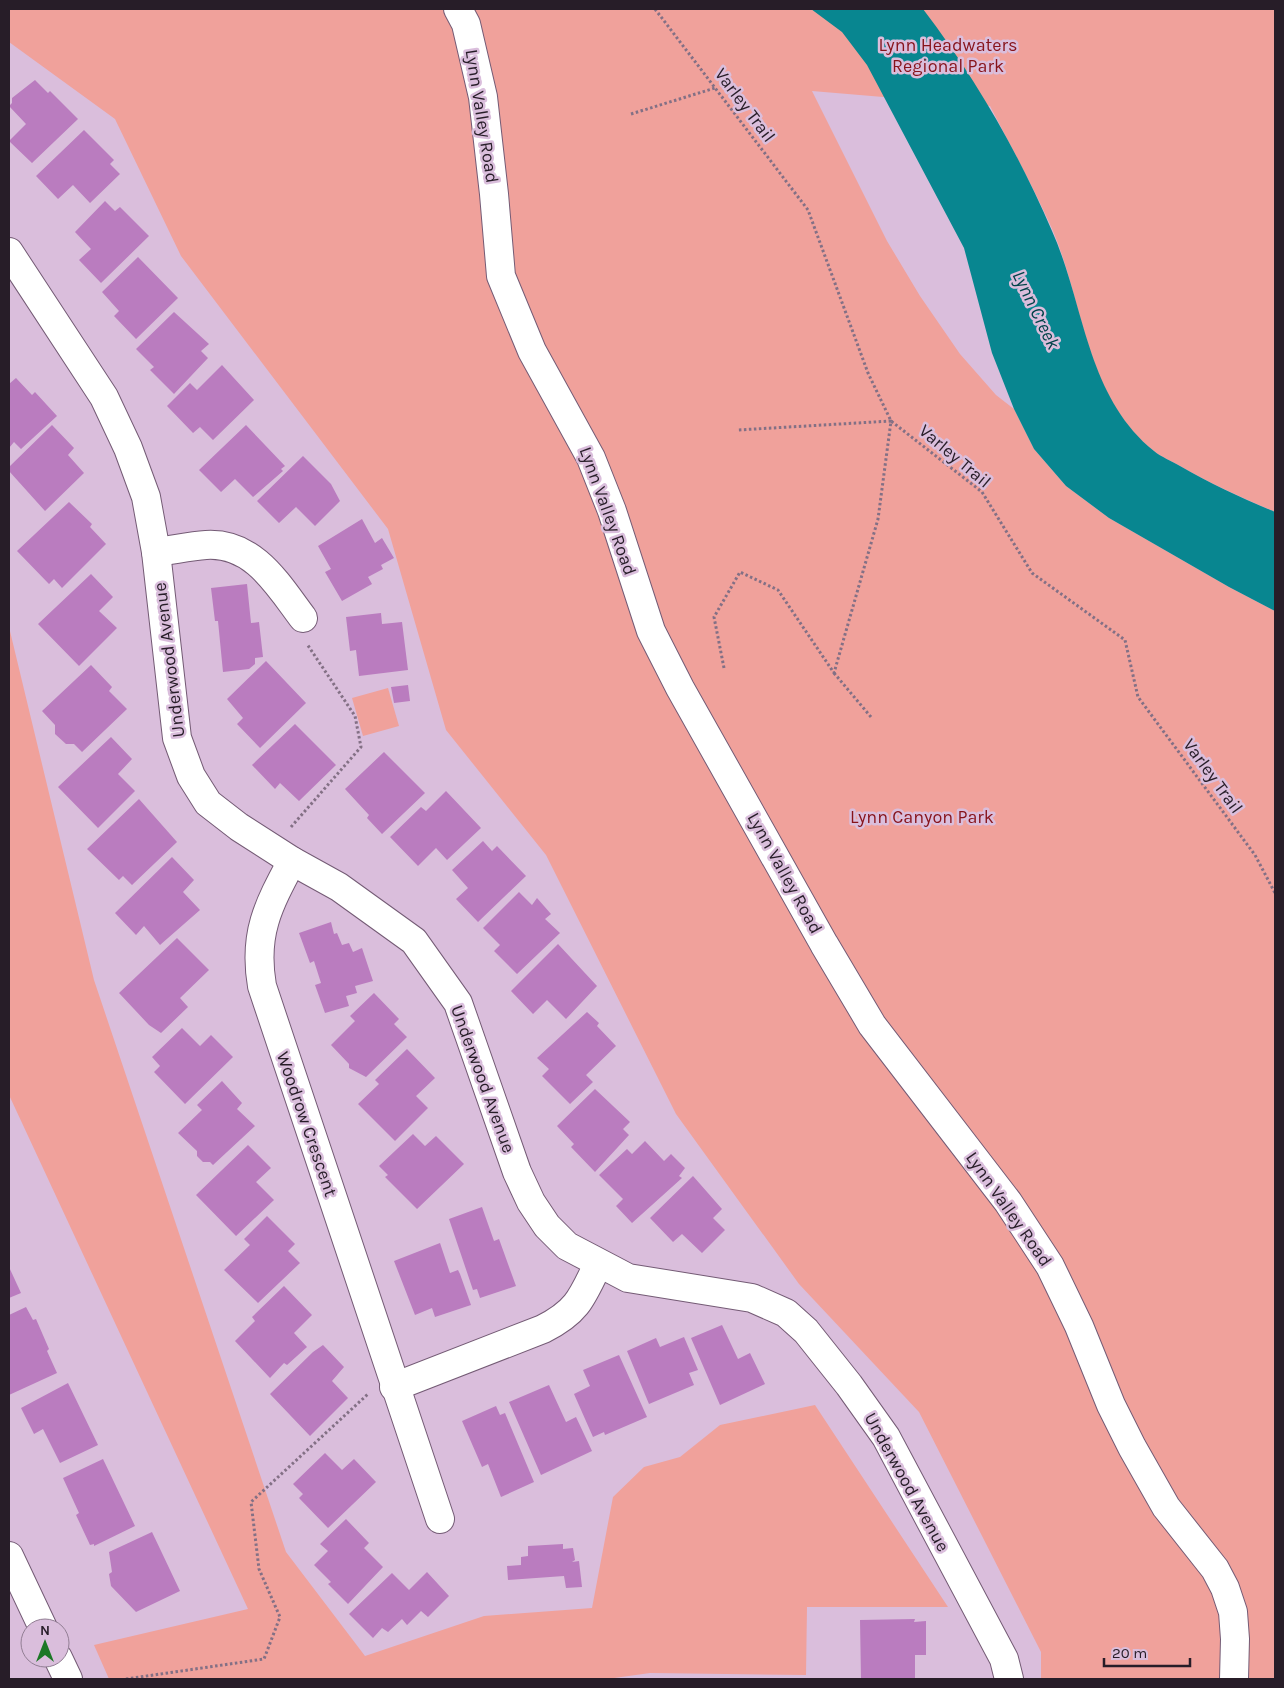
<svg xmlns="http://www.w3.org/2000/svg" width="1284" height="1688" font-family="Karla,sans-serif">
<rect width="100%" height="100%" fill="#dabedc"/>
<g fill="#f0a19b">
<path d="M9,9H1275V512C1243,498 1211,484 1180,466C1172,461 1161,457 1154,451C1086,397 1084,305 1053,231C1034,188 1011,147 990,106L812,91L887,241L920,296L960,354L996,395L1014,409L1034,449L1066,486L1109,518L1229,587L1275,611V1679H1041V1652L919,1412L799,1284L676,1114L546,855L446,730L388,529L181,256L115,119L9,42Z"/>
<polygon points="9,627 94,980 286,1552 365,1656 484,1616 592,1608 613,1497 644,1467 680,1457 720,1425 815,1405 948,1607 807,1607 806,1675 650,1673 607,1679 109,1679 94,1645 248,1609 9,1095"/>
<polygon points="388,688 399,726 363,736 352,698"/>
</g>
<path fill="#088690" d="M811,9H923C975,77 1018,152 1052,231C1085,305 1086,396 1154,451C1161,457 1172,461 1180,466C1211,484 1242,498 1275,512V611L1229,587L1109,518L1066,486L1034,449L1014,409L992,353L964,248L867,65L842,32Z"/>
<g fill="#ba7cbf">
<polygon points="35,80 48,93 50,91 78,119 32,163 9,141 26,124 9,106 12,103 12,98"/>
<polygon points="84,130 114,160 110,164 120,174 90,203 73,185 58,199 36,176"/>
<polygon points="105,201 115,211 120,207 149,236 101,283 79,260 91,249 75,232"/>
<polygon points="138,257 178,298 136,339 114,316 119,311 102,292"/>
<polygon points="174,312 209,344 201,351 208,358 174,394 150,370 154,367 136,349"/>
<polygon points="222,365 254,400 213,440 200,427 193,433 167,406 190,383 197,390"/>
<polygon points="16,378 32,395 35,392 57,416 21,449 14,442 9,448 9,384"/>
<polygon points="52,425 74,448 68,455 84,473 45,511 9,471 9,467"/>
<polygon points="246,425 285,466 281,469 283,471 253,497 235,479 221,492 199,470"/>
<polygon points="303,456 331,484 340,501 315,526 296,507 279,523 257,501"/>
<polygon points="69,502 92,524 90,527 106,544 62,588 54,579 49,584 17,551"/>
<polygon points="362,519 375,543 382,538 394,558 381,565 383,569 368,577 372,584 342,601 325,572 331,569 318,546"/>
<polygon points="91,574 113,597 99,611 117,628 79,666 38,624"/>
<polygon points="247,584 251,623 259,622 263,657 255,658 255,664 249,669 223,672 218,621 215,621 211,588"/>
<polygon points="381,613 382,624 402,622 408,670 359,676 356,650 350,651 346,617"/>
<polygon points="266,661 306,703 260,748 237,724 243,718 227,699"/>
<polygon points="91,665 112,687 109,691 127,709 82,752 74,744 66,744 55,734 55,725 42,711"/>
<polygon points="408,685 410,701 394,703 391,687"/>
<polygon points="295,724 336,765 299,801 280,783 275,789 252,765"/>
<polygon points="111,737 132,759 118,774 135,791 98,828 58,787"/>
<polygon points="384,752 425,793 382,834 367,818 369,815 345,789"/>
<polygon points="446,791 481,828 447,860 436,848 418,866 390,837 421,807 426,811"/>
<polygon points="139,799 177,842 132,885 123,876 119,880 87,849"/>
<polygon points="483,841 492,851 497,846 526,876 478,922 456,899 468,888 452,870"/>
<polygon points="172,857 194,880 183,892 200,910 160,945 144,926 136,935 115,913"/>
<polygon points="519,892 532,905 537,898 551,914 545,919 560,933 517,974 494,951 500,945 483,928"/>
<polygon points="331,922 334,934 337,933 342,945 349,943 353,952 362,948 373,981 355,986 357,993 346,996 349,1006 325,1013 315,985 321,983 314,961 310,963 299,933"/>
<polygon points="177,938 209,970 180,998 188,1007 161,1033 149,1025 119,993"/>
<polygon points="558,944 597,986 566,1019 547,1000 533,1014 511,991"/>
<polygon points="374,993 399,1019 394,1024 407,1037 366,1077 349,1068 349,1064 331,1045 355,1021 350,1016"/>
<polygon points="587,1012 599,1023 597,1026 616,1046 586,1075 593,1082 570,1104 542,1076 549,1069 537,1058"/>
<polygon points="182,1028 200,1046 211,1035 233,1057 185,1104 154,1072 160,1066 152,1057"/>
<polygon points="407,1049 435,1078 416,1096 428,1108 395,1141 358,1104 379,1084 375,1080"/>
<polygon points="222,1081 242,1103 237,1109 255,1126 213,1165 210,1162 203,1162 197,1156 197,1151 178,1133 202,1110 197,1105"/>
<polygon points="595,1089 630,1122 623,1129 629,1135 595,1172 571,1147 574,1144 557,1126"/>
<polygon points="413,1134 425,1146 436,1136 464,1164 417,1209 385,1177 388,1175 379,1166"/>
<polygon points="645,1141 664,1161 671,1154 685,1168 679,1176 682,1178 632,1223 616,1206 623,1199 599,1175 627,1149 632,1154"/>
<polygon points="248,1145 271,1168 256,1182 274,1200 236,1236 196,1195"/>
<polygon points="693,1176 722,1209 713,1218 725,1230 702,1253 682,1234 673,1242 650,1218"/>
<polygon points="482,1207 494,1241 499,1239 516,1286 480,1298 477,1289 473,1290 449,1219"/>
<polygon points="267,1216 295,1244 288,1251 300,1263 258,1303 224,1270 250,1245 244,1239"/>
<polygon points="440,1243 450,1273 458,1270 460,1274 471,1305 435,1317 432,1308 415,1315 394,1261"/>
<polygon points="9,1267 21,1293 9,1298"/>
<polygon points="284,1286 312,1315 294,1333 307,1347 287,1365 284,1363 270,1378 235,1341 255,1321 252,1317"/>
<polygon points="26,1307 33,1320 36,1319 49,1349 47,1351 57,1373 9,1395 9,1315"/>
<polygon points="722,1325 738,1359 750,1353 765,1384 720,1405 691,1338"/>
<polygon points="684,1337 698,1370 689,1373 694,1385 649,1404 627,1351 656,1338 660,1347"/>
<polygon points="323,1345 344,1367 332,1381 348,1398 310,1436 270,1394 313,1352"/>
<polygon points="619,1355 647,1417 605,1435 604,1432 593,1437 574,1394 590,1386 583,1370"/>
<polygon points="68,1383 98,1445 60,1463 43,1429 34,1434 21,1408"/>
<polygon points="549,1385 566,1422 576,1417 592,1451 541,1475 509,1402"/>
<polygon points="496,1406 500,1415 505,1413 534,1482 501,1497 488,1464 482,1467 462,1421"/>
<polygon points="325,1453 342,1470 354,1459 376,1482 328,1528 299,1498 303,1494 293,1484"/>
<polygon points="103,1459 135,1526 94,1546 94,1544 90,1545 76,1515 79,1513 63,1478"/>
<polygon points="346,1519 369,1543 364,1548 383,1567 348,1604 328,1584 331,1582 314,1565 328,1551 320,1544"/>
<polygon points="152,1532 180,1591 136,1612 111,1586 109,1574 112,1572 109,1552"/>
<polygon points="563,1544 563,1549 573,1548 575,1560 572,1562 579,1561 582,1587 566,1588 564,1576 508,1580 507,1566 521,1565 521,1557 528,1556 528,1546"/>
<polygon points="427,1572 449,1596 428,1617 421,1611 407,1625 402,1619 388,1632 382,1628 373,1638 349,1614 392,1573 409,1590"/>
<polygon points="915,1619 914,1622 926,1621 926,1655 915,1655 915,1679 861,1679 860,1620"/>
</g>
<g fill="none" stroke-linecap="round" stroke-linejoin="round">
<g stroke="#745b75" stroke-width="30">
<g id="minor">
<polyline points="458,9 466,24 483,97 494,194 501,276 532,351 591,458 612,511 651,631 680,688 824,944 872,1025 1008,1202 1050,1266 1079,1326 1111,1405 1132,1447 1166,1507 1215,1569 1225,1588 1233,1612 1235,1639 1234,1679"/>
<polyline points="9,252 104,397 128,448 146,497 156,552 177,738 191,776 208,803 239,827 292,861 339,887 414,941 458,1003 517,1172 531,1202 547,1226 567,1246 628,1278 752,1298 786,1313 806,1331 849,1385 886,1437 1004,1659 1009,1679"/>
<path d="M156,552C173,550 190,546 206,545C254,542 278,585 303,618"/>
<path d="M292,861C268,906 253,934 262,986L440,1519"/>
<path d="M394,1387L543,1329C577,1312 582,1298 598,1264"/>
<polyline points="9,1556 43,1628"/>
<polyline points="58,1658 68,1679"/>
</g>
</g>
<g stroke="#837085" stroke-width="3" stroke-dasharray="2.5 2.5" stroke-linecap="butt">
<polyline points="655,9 808,210 868,373 891,421 982,492 1032,573 1125,640 1138,697 1255,855 1275,893"/>
<polyline points="631,114 715,88"/>
<polyline points="724,668 714,617 740,572 778,590 834,673 878,519 891,421 738,430"/>
<polyline points="834,673 871,717"/>
<polyline points="291,827 361,747 355,716 307,644"/>
<polyline points="126,1679 264,1659 280,1617 259,1569 251,1502 368,1394"/>
</g>
<use href="#minor" stroke="#fff" stroke-width="28"/>
</g>
<g text-anchor="middle" dominant-baseline="central" stroke-width="5" stroke-linejoin="round" paint-order="stroke">
<g font-size="18" fill="#87131b" stroke="#dabedc">
<text x="948" y="45">Lynn Headwaters<tspan x="948" dy="21">Regional Park</tspan></text>
<text x="922" y="817">Lynn Canyon Park</text>
</g>
<g font-size="18" fill="#271d28" stroke="#dabedc">
<text transform="translate(745 105) rotate(53)">Varley Trail</text>
<text transform="translate(482 116) rotate(81)">Lynn Valley Road</text>
<text transform="translate(955 456) rotate(40)">Varley Trail</text>
<text transform="translate(608 511) rotate(70)">Lynn Valley Road</text>
<text transform="translate(169 660) rotate(-97)">Underwood Avenue</text>
<text transform="translate(1213 776) rotate(54)">Varley Trail</text>
<text transform="translate(785 873) rotate(61)">Lynn Valley Road</text>
<text transform="translate(483 1079) rotate(70)">Underwood Avenue</text>
<text transform="translate(307 1124) rotate(71)">Woodrow Crescent</text>
<text transform="translate(1009 1209) rotate(55)">Lynn Valley Road</text>
<text transform="translate(907 1482) rotate(61)">Underwood Avenue</text>
</g>
<g font-size="19" font-style="italic" fill="#004349" stroke="#dabedc">
<text transform="translate(1036 310) rotate(64)">Lynn Creek</text>
</g>
</g>
<rect width="1284" height="1688" fill="none" stroke="#271d28" stroke-width="20"/>
<g transform="translate(45 1643)"><circle r="24" fill="#dabedc" stroke="#927e94"/>
<path d="M0-4L9 19L0 12L-9 19Z" fill="#1c7826"/>
<text y="-8" font-size="14" font-weight="bold" text-anchor="middle" fill="#271d28">N</text>
</g>
<path d="M1104 1658v8h86v-8" fill="none" stroke="#271d28" stroke-width="2.5"/>
<text x="1112" y="1658" font-size="15" fill="#271d28" stroke="#dabedc" stroke-width="4" paint-order="stroke">20 m</text>
</svg>
